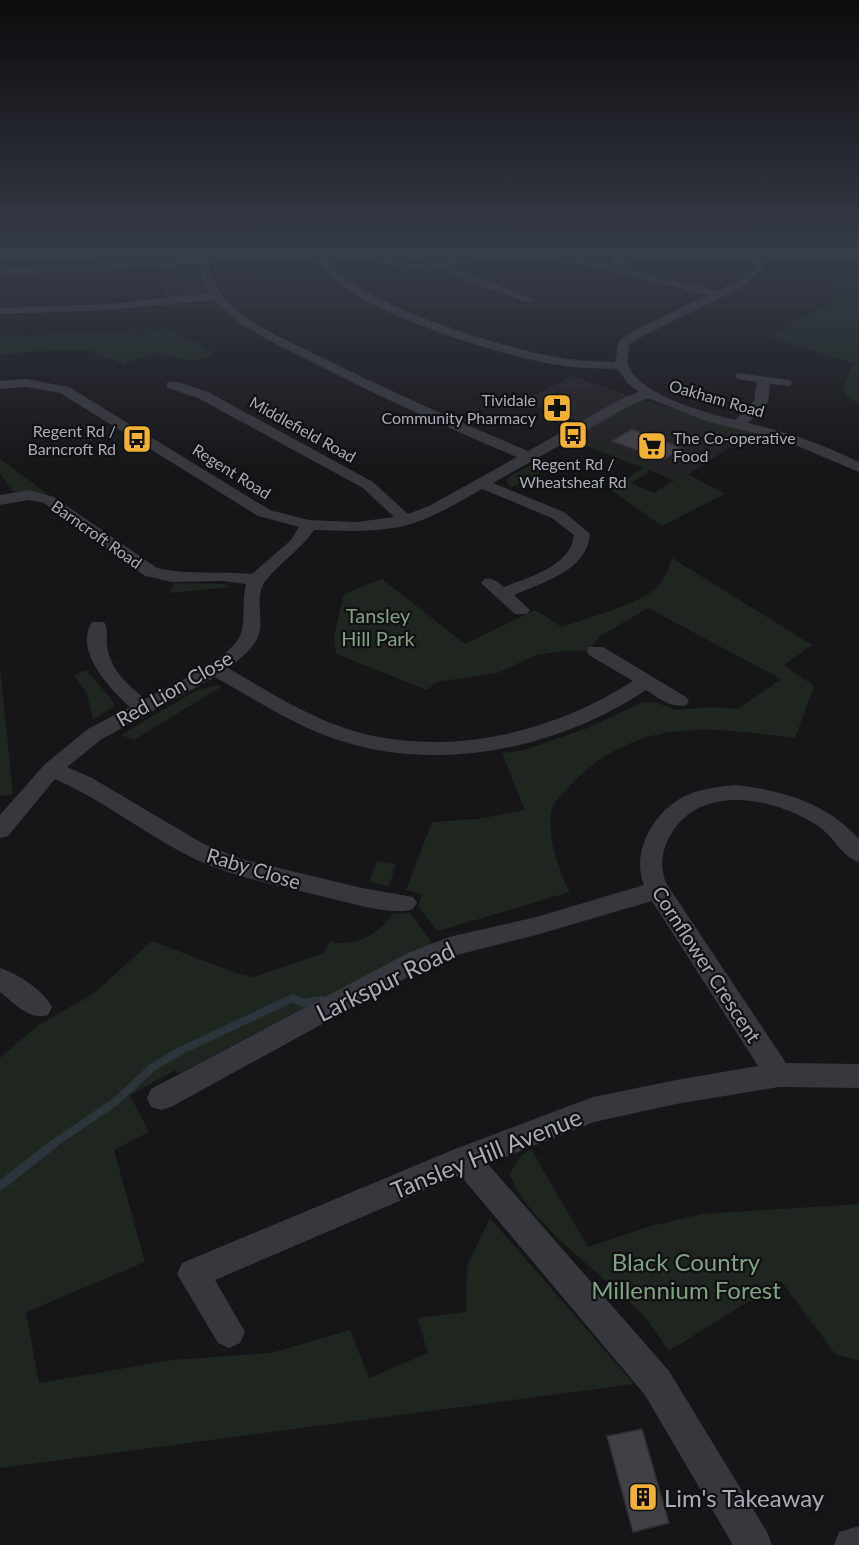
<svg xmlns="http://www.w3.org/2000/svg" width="859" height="1545" font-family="Lato,sans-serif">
<rect width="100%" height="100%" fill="#161618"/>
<g fill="#222225">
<polygon points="192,263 197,265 207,293 201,296 165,300 157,266"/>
<polygon points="572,376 640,399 755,431 677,482 564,434 583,423 523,401"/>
</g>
<g fill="#1e261f">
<polygon points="844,272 859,274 859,403 845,396 844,384 854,363 769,337 837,299 828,296"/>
<polygon points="169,328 215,354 193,361 156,353 124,364 88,350 32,351 0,355 0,336 112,334"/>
<polygon points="649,405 751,433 743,438 709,426 710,424 650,407 638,408 615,421 606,418 630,406"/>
<polygon points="583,436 649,466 648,473 631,483 654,493 686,473 725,494 662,526 610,489 643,468 574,441"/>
<polygon points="0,459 48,494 12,491 0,473"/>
<polygon points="541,459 555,465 512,487 508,484 507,479 509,477"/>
<path d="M672,558L812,645L784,665L814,686L795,738C757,733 719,728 681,731C637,734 594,757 566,790C562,795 557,799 554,804C543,826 559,873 570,892L438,931L418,907L422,894L406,890L432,822L478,819L525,810L502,753L524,750L588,728L643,702L658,703L676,710L711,707L738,709L781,679L648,608L599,637L588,651H561L536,655L497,673L437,682L427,690L336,654L334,637L343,596L355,589L382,579L465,644L535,610L562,627C588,617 639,605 657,587C665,579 669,569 672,558Z"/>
<polygon points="175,583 224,584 231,587 169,593"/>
<polygon points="0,666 13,794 0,796"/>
<polygon points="86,670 114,702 113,707 93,720 87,694 74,675"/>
<polygon points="217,685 221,687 134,740 121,735 195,691"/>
<polygon points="377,861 396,864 389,886 369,882"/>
<path d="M410,913L433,944L400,958L178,1074L176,1070L130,1095L149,1132L114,1150L145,1262L26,1312L39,1383L172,1360L271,1353L350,1330L369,1378L428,1353L417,1318L466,1312L467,1266L490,1218L634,1384L0,1468V1058L37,1026L94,993L152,941L236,973L254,977L324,953L330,941C355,948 378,934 393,914Z"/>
<path d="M531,1149L588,1247L651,1226L702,1214L859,1204V1360L836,1355L781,1281L669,1351C659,1337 650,1322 638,1310C604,1275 522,1218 510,1173L521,1156Z"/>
</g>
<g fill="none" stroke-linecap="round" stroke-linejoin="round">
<polyline stroke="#2c353c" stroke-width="8" points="53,1144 115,1102 153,1067 180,1051 293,998 303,1003 322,1000"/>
<polyline stroke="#2c353c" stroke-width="9" points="0,1186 55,1143"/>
</g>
<g fill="#404145" stroke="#303034" stroke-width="1.5">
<polygon points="632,429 683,448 663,460 612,441"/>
<polygon points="642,1429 669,1523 633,1532 607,1436"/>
</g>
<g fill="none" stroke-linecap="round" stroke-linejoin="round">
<g fill="#37383d" fill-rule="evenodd">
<path d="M199,253H209C208,267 212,281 220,292C244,324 285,339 319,356C388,390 457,421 528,451L621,399L639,392L628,384L618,369C599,368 579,369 559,365C504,357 362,313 326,272C321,267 317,260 313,253H324C327,258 330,264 334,268C372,308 501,347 556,357C575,361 595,361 615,362L619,341L635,330L708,295L606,271L545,253H563L609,265L622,253H634L619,267L717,291L736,282L753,268L754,253H764L763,269L744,286L643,336L629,345C629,351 627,359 628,364C637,395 708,413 735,420L754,401L757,382L737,379L736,376L737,373L790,380L792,383L790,386L770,384L768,402L748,423C787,432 823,444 859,462V472L788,442L706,421L648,398L631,405L493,483L564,512L590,534C587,571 543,582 514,595L530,610L527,614H515L481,583L484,579C493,577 497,581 504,587C529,577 571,566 574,535L552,518L482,489C459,502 436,516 411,524C380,533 346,531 314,530C300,550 281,562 266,580C255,593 262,615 260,630C257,647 240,659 228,668C268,691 309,718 354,731C448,758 552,733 633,681L589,655L587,651L589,647H603L686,697L689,701L686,705C671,709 658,697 646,690C559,748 442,773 341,741C296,727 256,700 215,677L102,739L67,767L92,778L202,843L241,859L362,888L413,897L417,903L413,909C392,916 355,904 333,899C284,886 230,878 185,854C141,831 101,799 55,779L8,836L0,838V815L45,764L88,729L130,707C111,690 73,651 92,622H104C109,629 106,637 107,645C110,670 127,684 145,699C168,686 237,658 242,630C245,615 242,600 246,584L222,581L172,582L145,576L44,503L29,500L0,505V495L29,490L54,497L157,568C186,575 221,571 252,574L291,540L299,527L258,516L60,393L26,387L0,389V381L26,379L69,387L270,510L309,520L357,522L394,517L363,488L198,398L168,388L166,385L168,382H178L208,392L373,482L408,514L429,506L517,457C448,428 380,397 314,363C278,345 242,330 214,300L109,310L0,314V308L109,304L209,293L203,282L199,264L0,275V269L198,258Z"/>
<path d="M374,253C389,253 399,264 414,264C437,265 456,253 479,253L449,265L536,300L530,303L526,302L469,282L439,268L413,271L397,268L386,263Z"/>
<polygon points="843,253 859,253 859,257"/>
<path d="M735,785C782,790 827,803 859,839V862C843,858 835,839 822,829C781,799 705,782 673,831C662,848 659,865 666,883L786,1063L859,1064V1088L779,1087L676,1104L594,1122L488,1164L669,1371L767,1532L772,1545H733L645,1395L460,1175L215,1280L245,1332L240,1343L229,1348L218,1343L177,1274L182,1263L455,1149L593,1097L676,1080L758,1066L652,901L536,935L453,956L426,967L171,1107L161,1110L151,1107L147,1098L151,1089L408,953L449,937L536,917L644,885C631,853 652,815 681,798C697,789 717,787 735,785Z"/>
<path d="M0,968C17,973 44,991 52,1007L48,1015C30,1021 14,1003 0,992Z"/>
<polygon points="859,1526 859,1545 834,1545 839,1532"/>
</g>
</g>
<linearGradient id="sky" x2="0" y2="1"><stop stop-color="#0c0c0d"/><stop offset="0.54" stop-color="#363c48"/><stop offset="1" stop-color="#363c48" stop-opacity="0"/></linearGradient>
<rect width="859" height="470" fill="url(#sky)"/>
<defs>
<g id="pharmacy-square" transform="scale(1.5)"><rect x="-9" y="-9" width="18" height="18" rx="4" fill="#f2b134" stroke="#111113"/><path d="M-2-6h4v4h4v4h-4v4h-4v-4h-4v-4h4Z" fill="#111"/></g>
<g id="bus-square" transform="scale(1.5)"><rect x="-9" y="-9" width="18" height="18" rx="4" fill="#f2b134" stroke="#111113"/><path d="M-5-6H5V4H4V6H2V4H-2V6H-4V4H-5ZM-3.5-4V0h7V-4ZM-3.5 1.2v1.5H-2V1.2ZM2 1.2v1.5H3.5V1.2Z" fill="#111"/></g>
<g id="supermarket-square" transform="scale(1.5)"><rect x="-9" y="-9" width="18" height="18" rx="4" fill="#f2b134" stroke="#111113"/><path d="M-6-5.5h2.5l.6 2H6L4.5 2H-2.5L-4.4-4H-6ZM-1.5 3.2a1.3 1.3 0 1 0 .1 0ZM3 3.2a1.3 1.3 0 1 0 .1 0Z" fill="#111"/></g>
<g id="building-square" transform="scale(1.5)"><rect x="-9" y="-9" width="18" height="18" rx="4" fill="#f2b134" stroke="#111113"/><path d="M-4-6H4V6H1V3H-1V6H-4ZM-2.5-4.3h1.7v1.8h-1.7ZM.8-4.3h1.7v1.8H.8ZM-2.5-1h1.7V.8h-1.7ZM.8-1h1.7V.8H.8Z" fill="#111"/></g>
</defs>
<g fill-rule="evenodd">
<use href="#pharmacy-square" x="557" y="408"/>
<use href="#bus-square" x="573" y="435"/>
<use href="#bus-square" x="137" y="439"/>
<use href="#supermarket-square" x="652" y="446"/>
<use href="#building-square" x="643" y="1497"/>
</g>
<g text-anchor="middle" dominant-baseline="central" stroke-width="4.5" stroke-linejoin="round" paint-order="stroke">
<g font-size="16" fill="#a8adb8" stroke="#111113">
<text transform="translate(717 398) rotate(16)">Oakham Road</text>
<text transform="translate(303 429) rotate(29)">Middlefield Road</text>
<text transform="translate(232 471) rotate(32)">Regent Road</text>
<text transform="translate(97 534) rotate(35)">Barncroft Road</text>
</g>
<g font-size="16" fill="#a8adb8" stroke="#111113" text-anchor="end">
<text x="536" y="399">Tividale<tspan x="536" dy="18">Community Pharmacy</tspan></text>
<text x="116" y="430">Regent Rd /<tspan x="116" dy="18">Barncroft Rd</tspan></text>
<text x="673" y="437" text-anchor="start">The Co-operative<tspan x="673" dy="18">Food</tspan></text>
<text x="573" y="463" text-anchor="middle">Regent Rd /<tspan x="573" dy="18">Wheatsheaf Rd</tspan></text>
</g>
<g font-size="20" fill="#7fa381" stroke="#111113">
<text x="378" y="615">Tansley<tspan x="378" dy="23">Hill Park</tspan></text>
</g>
<g font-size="20" fill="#a8adb8" stroke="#111113">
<text transform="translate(174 688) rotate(-30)">Red Lion Close</text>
<text transform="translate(254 868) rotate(17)">Raby Close</text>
<text transform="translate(707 964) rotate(57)">Cornflower Crescent</text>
</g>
<g font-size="24" fill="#a8adb8" stroke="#111113">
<text transform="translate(385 981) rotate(-26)">Larkspur Road</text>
<text transform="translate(486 1153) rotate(-22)">Tansley Hill Avenue</text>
</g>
<g font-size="24" fill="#7fa381" stroke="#111113">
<text x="686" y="1261">Black Country<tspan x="686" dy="28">Millennium Forest</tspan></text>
</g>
<g font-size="24" fill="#a8adb8" stroke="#111113" text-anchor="start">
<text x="664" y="1497">Lim's Takeaway</text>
</g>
</g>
</svg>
